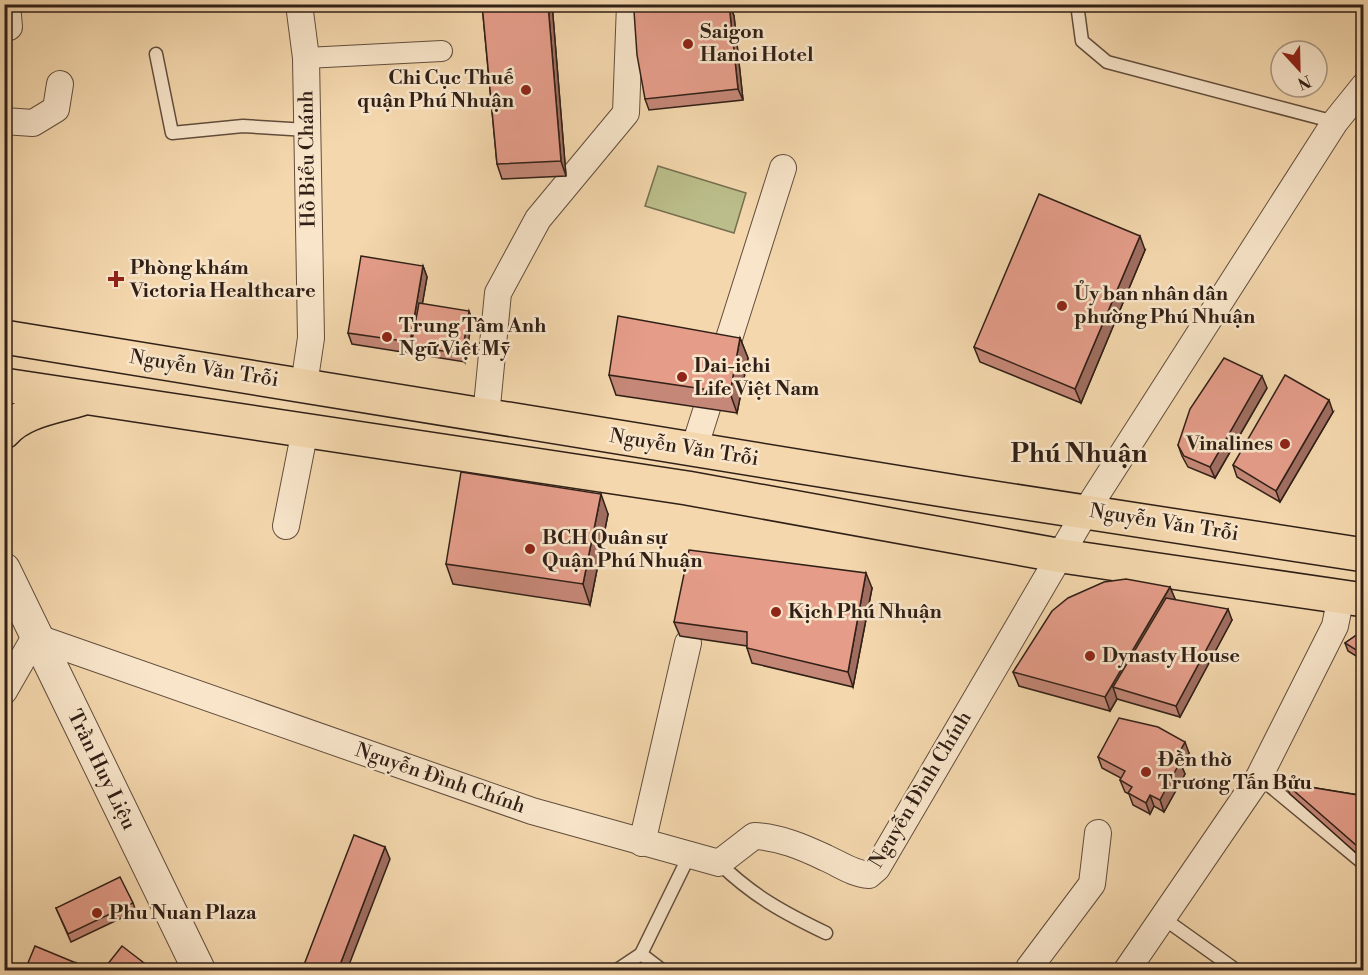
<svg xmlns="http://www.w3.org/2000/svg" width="1368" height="975" font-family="'Libre Bodoni',serif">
<rect width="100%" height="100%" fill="#f4d7ad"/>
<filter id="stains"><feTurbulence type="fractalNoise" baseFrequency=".00333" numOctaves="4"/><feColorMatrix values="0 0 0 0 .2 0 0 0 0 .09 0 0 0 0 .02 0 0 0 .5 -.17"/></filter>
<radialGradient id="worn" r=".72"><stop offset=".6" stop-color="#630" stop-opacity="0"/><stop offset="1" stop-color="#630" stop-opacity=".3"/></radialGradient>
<polygon fill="#bbbe8a" stroke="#766f50" stroke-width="1.5" points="658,166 746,193 734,233 645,206"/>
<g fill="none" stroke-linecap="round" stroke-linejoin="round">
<g stroke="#624e3c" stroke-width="15">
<g id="service">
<polyline points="1077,4 1082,41 1107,62 1335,122"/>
<polyline points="156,54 172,133 243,126 307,130"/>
<polyline points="1259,777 1364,864"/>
<path d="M719,863C753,896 784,913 826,933"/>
<polyline points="1163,918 1236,970"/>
<polyline points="641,954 662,970"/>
<polyline points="617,970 641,954 689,856"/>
</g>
</g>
<g stroke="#624e3c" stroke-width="22">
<polyline id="pedestrian" points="306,58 442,51"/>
</g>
<g stroke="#624e3c" stroke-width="28">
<g id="minor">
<polyline points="7,4 9,27"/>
<polyline points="299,4 306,58 311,338 304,385"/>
<polyline points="4,121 33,123 56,109 60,84"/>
<polyline points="486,416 498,293 538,219 626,113 630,4"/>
<polyline points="694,449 783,168"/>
<polyline points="286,526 305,430"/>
<path d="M4,691L35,637L532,811L719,863L754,836C779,837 803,847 826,858C840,864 853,874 869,875L877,868L1086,511L1335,122L1364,86"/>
<polyline points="642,843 688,643"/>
<polyline points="1032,970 1029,968 1092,884 1098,833"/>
<polyline points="1127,970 1259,777 1335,626 1341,596"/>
</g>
</g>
<g stroke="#624e3c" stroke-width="34">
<polyline id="tertiary" points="4,569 199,970"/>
</g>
<g stroke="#312017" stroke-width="36">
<g id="primary">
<polyline points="4,337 962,493 1364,555"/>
<polyline points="4,385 687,488 1062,556 1364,600"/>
<path d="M4,432C22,411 55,407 81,399"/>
</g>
</g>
<use href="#service" stroke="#f8e5ca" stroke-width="12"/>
<use href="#pedestrian" stroke="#f8e5ca" stroke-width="20"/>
<use href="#minor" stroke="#f8e5ca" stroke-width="26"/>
<use href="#tertiary" stroke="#f8e5ca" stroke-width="32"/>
<use href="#primary" stroke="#f4d7ad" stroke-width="33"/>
</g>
<g fill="#c58777" stroke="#312017" stroke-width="1.5">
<polygon points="482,4 552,4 566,176 502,179 497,164"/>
<polygon points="653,4 684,4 654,7"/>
<polygon points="730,4 734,16 743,100 649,110 645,99"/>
<polygon points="1145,250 1081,403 980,362 974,347"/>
<polygon points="423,266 427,277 422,304 472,319 465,362 352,344 348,333"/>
<polygon points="740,338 748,358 737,413 616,395 609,375"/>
<polygon points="1267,388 1215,478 1188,467 1182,456 1178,445"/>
<polygon points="1333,412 1280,502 1237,477 1233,465"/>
<polygon points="608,514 590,605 453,584 446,564"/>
<polygon points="1170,587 1175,600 1232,620 1180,717 1117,699 1110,711 1019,686 1013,672"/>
<polygon points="872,588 853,687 752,663 747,648 747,646 680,636 674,622"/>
<polygon points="1364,630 1364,661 1348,651 1345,643"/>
<polygon points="1189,753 1182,767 1185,774 1164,812 1154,806 1150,814 1133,805 1129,794 1125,792 1120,780 1121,778 1102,768 1098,757"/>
<polygon points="1285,783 1364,796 1364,860 1290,794"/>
<polygon points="133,903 136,911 71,942 56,908"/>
</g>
<g fill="#a06e61" stroke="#312017" stroke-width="1.5">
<polygon points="548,4 552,4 566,176 561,161"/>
<polygon points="729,4 734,16 743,100 738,89"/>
<polygon points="1140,236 1145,250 1081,403 1075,389"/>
<polygon points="423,266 427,277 415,347 411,346 410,342"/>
<polygon points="469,311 472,319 465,362 462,354"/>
<polygon points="740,338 748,358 737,413 730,393"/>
<polygon points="1262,376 1267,388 1215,478 1210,467"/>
<polygon points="1329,400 1333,412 1280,502 1276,491"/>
<polygon points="601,494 608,514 590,605 583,584"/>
<polygon points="866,573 872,588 853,687 848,672"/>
<polygon points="1170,587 1176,601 1113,687 1117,699 1110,711 1105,697"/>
<polygon points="1228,609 1232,620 1180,717 1176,706"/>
<polygon points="1185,742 1189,753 1182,767 1185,774 1164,812 1160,800 1175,760"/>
<polygon points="1150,795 1154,806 1150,814 1146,803"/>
<polygon points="385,847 390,859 347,970 338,970"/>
<polygon points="76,963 79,970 73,970"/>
</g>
<g fill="#e59d8a" stroke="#312017" stroke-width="1.5">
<polygon points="482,4 548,4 561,161 497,164"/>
<polygon points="729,4 738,89 645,99 637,55 634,11"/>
<polygon points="1039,194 1140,236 1075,389 974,347"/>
<polygon points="361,256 423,266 410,342 348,333"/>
<polygon points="419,303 469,311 462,354 411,346"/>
<polygon points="618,316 740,338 730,393 609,375"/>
<polygon points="1224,358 1262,376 1210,467 1184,456 1178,445 1190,409"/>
<polygon points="1285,375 1329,400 1276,491 1233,465"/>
<polygon points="461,472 601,494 583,584 446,564"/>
<polygon points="689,550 866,573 848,672 747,648 747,632 674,622"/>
<polygon points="1126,579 1170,587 1105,697 1013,672 1052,611 1068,598 1104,582"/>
<polygon points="1166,598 1228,609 1176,706 1113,687"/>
<polygon points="1364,630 1364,655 1345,643"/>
<polygon points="1119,718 1158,727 1185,742 1175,760 1180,762 1160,800 1150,795 1146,803 1128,793 1132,787 1120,780 1125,771 1098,757"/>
<polygon points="1285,783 1364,796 1364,852"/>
<polygon points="354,835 385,847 338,970 302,970"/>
<polygon points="120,877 133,903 68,934 56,908"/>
<polygon points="35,946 76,963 73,970 25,970"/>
<polygon points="122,946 148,966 144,970 103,970"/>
</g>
<g fill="#8f2418" stroke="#f8e5ca" stroke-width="2">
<circle cx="688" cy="44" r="6"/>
<circle cx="526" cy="90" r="6"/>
<path d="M113 270h6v6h6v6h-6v6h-6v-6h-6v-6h6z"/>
<circle cx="1062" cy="306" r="6"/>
<circle cx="387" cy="337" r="6"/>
<circle cx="682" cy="377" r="6"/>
<circle cx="1285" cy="444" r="6"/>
<circle cx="530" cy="549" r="6"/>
<circle cx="776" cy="612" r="6"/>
<circle cx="1090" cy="656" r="6"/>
<circle cx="1146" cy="772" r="6"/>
<circle cx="97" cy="913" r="6"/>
</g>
<g text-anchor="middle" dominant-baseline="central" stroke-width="5" stroke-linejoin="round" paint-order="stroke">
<g font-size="20" font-weight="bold" fill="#312017" stroke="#f8e5ca" text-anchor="start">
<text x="700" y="32">Saigon<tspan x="700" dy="23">Hanoi Hotel</tspan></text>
<text x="514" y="78" text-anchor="end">Chi Cục Thuế<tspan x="514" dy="23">quận Phú Nhuận</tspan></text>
<text x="130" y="268">Phòng khám<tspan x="130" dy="23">Victoria Healthcare</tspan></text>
<text x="1074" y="294">Ủy ban nhân dân<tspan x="1074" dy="23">phường Phú Nhuận</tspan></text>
<text x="399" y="326">Trung Tâm Anh<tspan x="399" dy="23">Ngữ Việt Mỹ</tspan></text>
<text x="694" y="366">Dai-ichi<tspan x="694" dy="23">Life Việt Nam</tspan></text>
<text x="1273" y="444" text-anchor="end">Vinalines</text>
<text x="542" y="538">BCH Quân sự<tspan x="542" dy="23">Quận Phú Nhuận</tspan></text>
<text x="788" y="612">Kịch Phú Nhuận</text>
<text x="1102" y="656">Dynasty House</text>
<text x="1158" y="760">Đền thờ<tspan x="1158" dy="23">Trương Tấn Bửu</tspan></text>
<text x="109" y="913">Phu Nuan Plaza</text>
</g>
<g font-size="20" fill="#312017" stroke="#f8e5ca">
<text transform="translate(308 159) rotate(-91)">Hồ Biểu Chánh</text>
<text transform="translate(204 369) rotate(9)">Nguyễn Văn Trỗi</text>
<text transform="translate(684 448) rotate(9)">Nguyễn Văn Trỗi</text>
<text transform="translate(1164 523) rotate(9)">Nguyễn Văn Trỗi</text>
<text transform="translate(101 770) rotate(64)">Trần Huy Liệu</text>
<text transform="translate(440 779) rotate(19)">Nguyễn Đình Chính</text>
<text transform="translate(921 790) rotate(-59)">Nguyễn Đình Chính</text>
</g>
<g font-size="26" font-weight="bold" fill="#312017" stroke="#f8e5ca">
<text x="1079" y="454">Phú Nhuận</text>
</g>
</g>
<rect width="1368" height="975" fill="none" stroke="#f4d7ad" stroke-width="24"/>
<rect x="6" y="6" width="1356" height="963" fill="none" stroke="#312017" stroke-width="3"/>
<rect x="12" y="12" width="1344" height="951" fill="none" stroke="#312017" stroke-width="1.5"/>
<g transform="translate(1299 69) rotate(158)"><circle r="28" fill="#f8e5ca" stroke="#a89682" stroke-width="1.5"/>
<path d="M0-4.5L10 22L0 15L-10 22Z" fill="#8f2418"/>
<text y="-9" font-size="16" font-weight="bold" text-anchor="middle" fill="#312017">N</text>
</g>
<rect width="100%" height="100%" filter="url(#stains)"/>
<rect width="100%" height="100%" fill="url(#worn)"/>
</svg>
